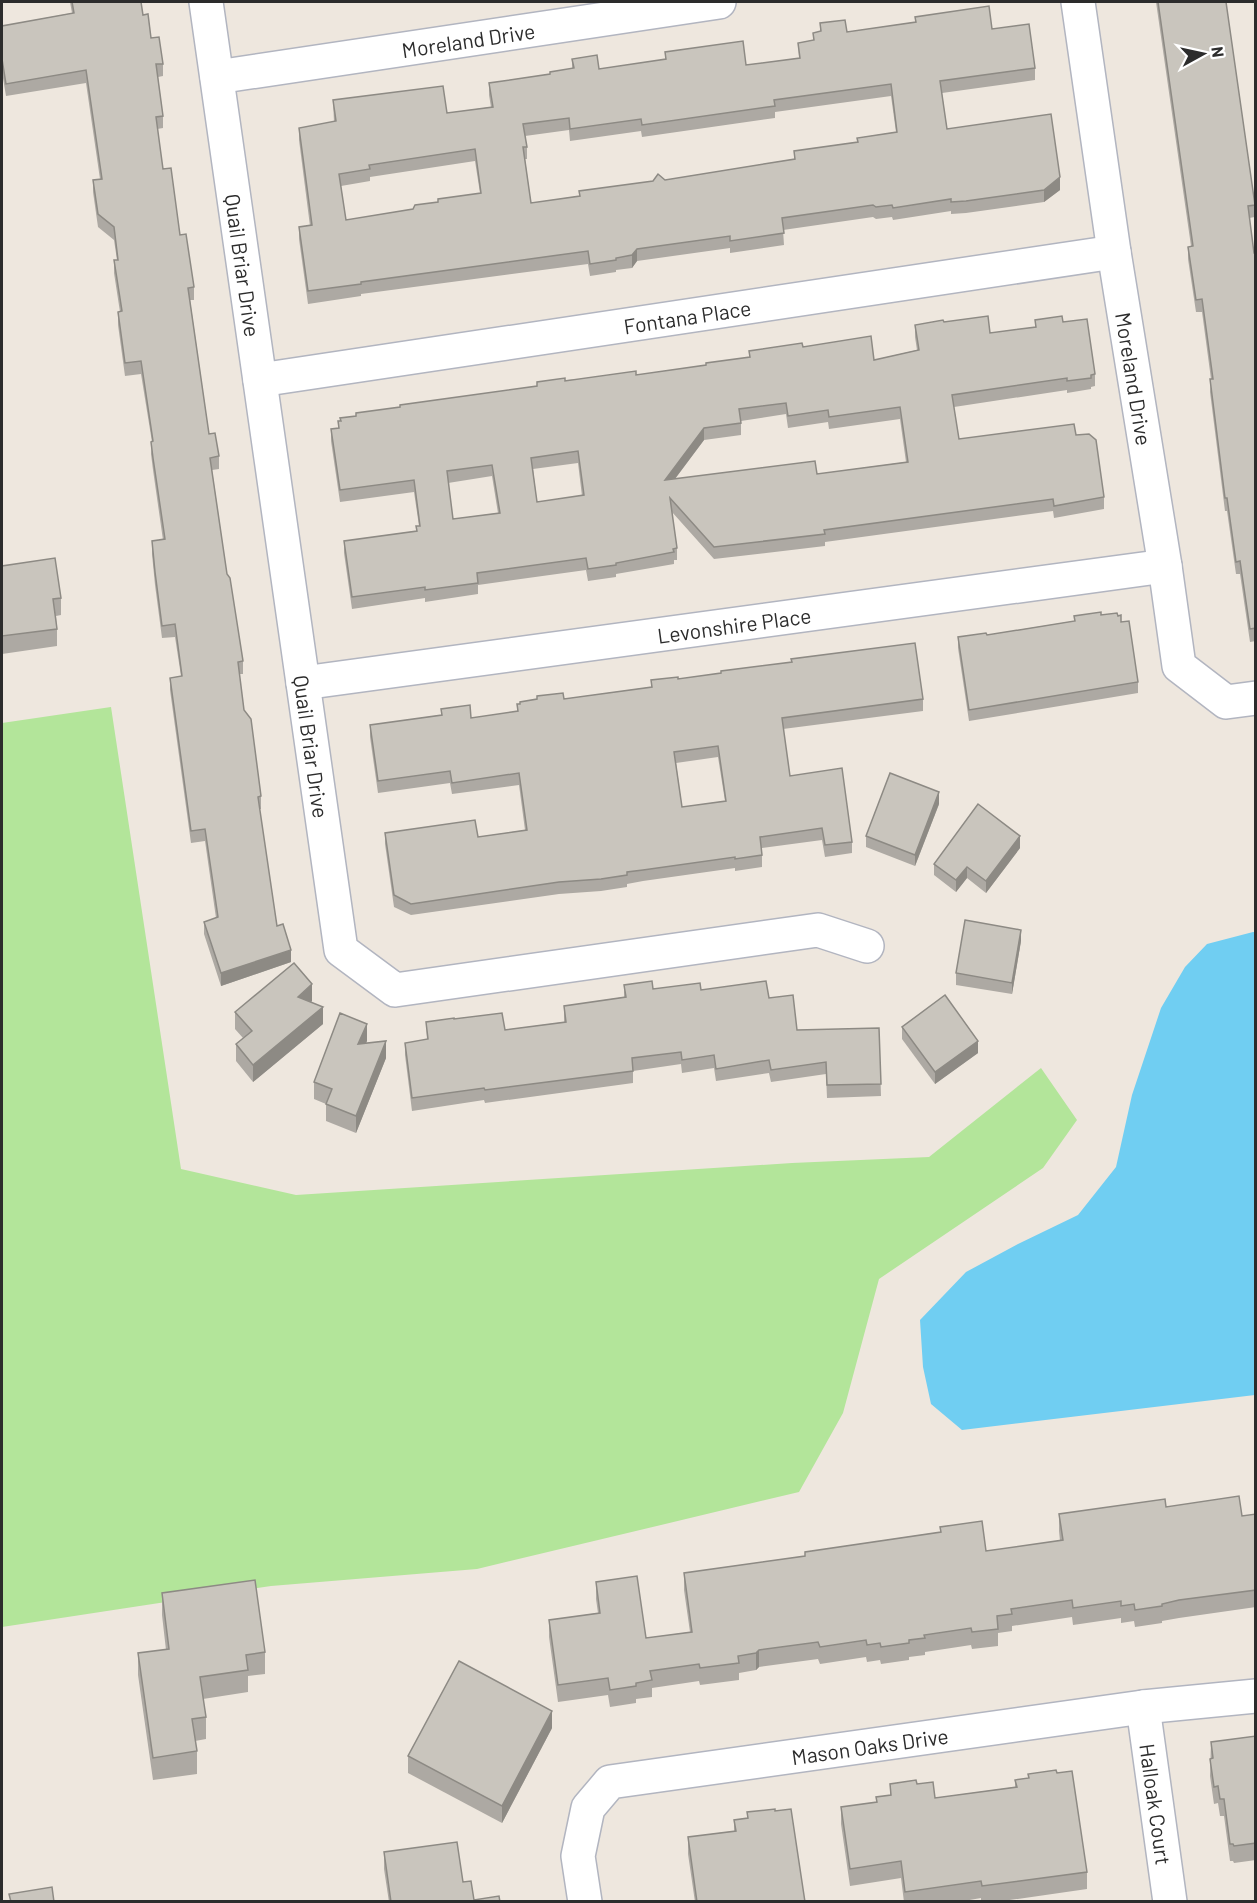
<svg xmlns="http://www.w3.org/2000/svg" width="1257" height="1903" font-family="Barlow,sans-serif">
<rect width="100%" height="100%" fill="#eee7de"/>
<polygon fill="#b3e59a" points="111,707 181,1169 296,1195 792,1163 929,1157 1041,1068 1077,1120 1043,1168 879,1279 843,1413 799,1492 477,1569 271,1586 2,1627 2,723"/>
<polygon fill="#70cef2" points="1253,932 1256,932 1255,1395 962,1430 931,1404 923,1367 920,1320 966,1272 1018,1244 1078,1215 1116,1167 1132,1095 1161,1008 1185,967 1207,944"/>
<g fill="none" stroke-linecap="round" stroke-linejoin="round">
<g stroke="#b2b5c0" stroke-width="36">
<g id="minor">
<path id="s1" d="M206,2L341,950L395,990L818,930L867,946"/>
<path id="s2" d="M1078,2L1114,252L1165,566L1179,666L1226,702L1256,698"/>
<path id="s3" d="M217,77L719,2"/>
<path id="s4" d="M260,380L1114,252"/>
<path id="s5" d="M303,683L1165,566"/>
<path id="s6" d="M1143,1707L1170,1902"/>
<path id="s7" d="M585,1902L578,1856L588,1808L610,1782L1143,1707L1256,1696"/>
</g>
</g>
<use href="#minor" stroke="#fff" stroke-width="33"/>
</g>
<g fill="#ada9a3" fill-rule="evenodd">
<polygon points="70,2 141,2 143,15 151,38 163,64 163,76 158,77 163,116 163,128 157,129 163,169 194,287 194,300 190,300 209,434 219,456 219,469 212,470 227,574 243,661 243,674 239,674 244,710 261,796 261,809 259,809 277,926 291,962 221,986 204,934 204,922 216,918 205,841 191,843 170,690 170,678 181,676 175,637 162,638 155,585 152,554 152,541 163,540 153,470 151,454 152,442 141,374 125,376 118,325 118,312 120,312 114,273 114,260 117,260 114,240 98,227 93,192 93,180 100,179 86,83 6,96 2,72 2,26 72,13"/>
<polygon points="1156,2 1226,2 1255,205 1255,217 1249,218 1254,253 1256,253 1256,641 1250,642 1240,574 1236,574 1227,511 1225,511 1210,392 1211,379 1202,312 1196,312 1188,259 1188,247 1191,246"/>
<path d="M915,17L992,29L1035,68V80L942,93L947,129L1060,190L1044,202L966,213L951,214V211L893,220L892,217L876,219L873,217L783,230L784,245L730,253V248L637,261L632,268L616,270V272L590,276L588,264L361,294V296L308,304L299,239V227L310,226L299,140V128L334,122L333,100L447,113L491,107L489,95V83L550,74L572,69V59L599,69L665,60V52L746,65L799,58L798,43L813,40V33L820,32V23L847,32L915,22ZM891,96L896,132L857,138V142L794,151V159L665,180L579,191V196L531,203L525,159H527V147L525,136L569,130L570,141L641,131L642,137L775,118V112ZM475,161L480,193L438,202L413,209L346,220L341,186L370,181V177Z"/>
<path d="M1035,320L1063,322L1095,374V386L1091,387V389L1067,393V390L954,407L959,439L1076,435L1104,497V509L1054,518L1053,511L825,542V546L714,559L672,512L677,548V560H674V564L616,574V577L588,581L586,570L478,585V594L425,602V598L352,609L344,553V541L416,531V526H419L414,492L340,502L331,441V429L338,428V421L356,416L537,386V382L636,375L706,366L749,357V351L803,347L874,360L917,350L915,337V325L944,322L990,333L1035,327ZM786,414L788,428L828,422L829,429L900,419L906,462L817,474L675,479L704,440L741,435V421ZM578,463L582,496L537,502L533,469ZM492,476L498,513L453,519L448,483Z"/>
<polygon points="2,566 61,598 61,615 56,616 57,629 57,646 2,654"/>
<polygon points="1101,615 1118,616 1121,622 1138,682 1138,693 969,721 958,648 958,637 987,635 1074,621 1074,616"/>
<path d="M678,679L923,699V711L783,729L790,776L852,842V853L825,857L822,840L762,848V867L735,871V868L643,881L627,884V887L601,891L559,894L411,915L394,907L385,844V833L478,837L525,830L519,785L452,794L450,783L378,793L370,737V725L441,715V709L471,718L517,712V704L564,699L651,687V680ZM718,757L725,801L682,807L676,763Z"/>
<polygon points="939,804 915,866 866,847 866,836"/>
<polygon points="1020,848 986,893 967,878 956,892 934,875 934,864"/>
<polygon points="1021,941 1012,994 956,985 956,973"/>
<polygon points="624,985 653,989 701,990 769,998 797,1030 879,1028 881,1096 827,1098 826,1074 771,1082 769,1073 716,1081 714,1068 682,1073 681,1064 633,1071 633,1083 485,1103 484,1100 412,1111 405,1055 405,1043 427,1040 426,1022 454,1019 505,1030 564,1022 564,1006 624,997"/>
<polygon points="312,1001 311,1002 323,1024 253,1082 236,1061 236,1044 243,1038 235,1029 235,1012"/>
<polygon points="902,1027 978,1053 935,1084 902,1039"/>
<polygon points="367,1041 366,1043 386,1058 356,1133 326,1121 326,1104 314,1099 314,1082"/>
<polygon points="1166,1507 1242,1516 1256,1514 1256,1607 1179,1618 1162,1621 1162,1623 1135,1627 1134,1621 1121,1623 1121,1618 1073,1625 1072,1617 1012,1626 1012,1631 998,1633 998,1646 972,1649 971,1645 925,1652 925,1655 909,1657 909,1660 881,1664 880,1660 867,1662 866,1657 820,1664 818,1659 759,1667 756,1670 739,1673 739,1680 700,1685 699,1681 652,1688 652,1697 636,1699 636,1703 610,1707 608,1695 558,1702 549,1637 549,1620 598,1613 596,1599 596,1582 646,1638 690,1632 684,1590 684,1573 805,1556 805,1552 940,1532 940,1527 986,1551 1060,1541 1059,1531 1059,1514"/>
<polygon points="162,1593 265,1652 265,1674 248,1676 248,1692 203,1699 206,1717 206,1739 195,1741 197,1751 197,1774 153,1780 138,1675 138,1653 166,1650 162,1615"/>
<polygon points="552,1728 502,1823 408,1773 408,1756"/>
<polygon points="1256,1736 1256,1860 1234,1863 1233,1861 1230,1861 1224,1816 1220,1816 1218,1803 1214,1804 1210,1776 1211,1742"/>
<polygon points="1028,1774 1087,1872 1087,1889 996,1902 981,1902 981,1898 958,1902 904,1902 901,1878 850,1886 841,1824 841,1807 876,1802 876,1797 890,1795 890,1784 917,1784 935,1798 1015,1787 1015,1780 1028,1778"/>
<polygon points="747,1812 805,1902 695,1902 688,1854 688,1837 734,1831 734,1820 747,1818"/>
<polygon points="384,1852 463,1882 474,1900 500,1902 389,1902 384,1869"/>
</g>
<g fill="#8d8a84">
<polygon points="1060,177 1060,190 1044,202 1044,190"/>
<polygon points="637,249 637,261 632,268 632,255"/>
<polygon points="704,428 704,440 665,492 665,480"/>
<polygon points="939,792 939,804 915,866 915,855"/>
<polygon points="1020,836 1020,848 986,893 986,881"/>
<polygon points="967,867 967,878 956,892 956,880"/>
<polygon points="1021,930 1021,941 1012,994 1012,983"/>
<polygon points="291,950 291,962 221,986 221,973"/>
<polygon points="312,984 312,1001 298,1014 298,997"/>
<polygon points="323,1007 323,1024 253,1082 253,1065"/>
<polygon points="367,1024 367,1041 358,1062 358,1044"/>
<polygon points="386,1041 386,1058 356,1133 356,1116"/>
<polygon points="978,1041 978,1053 935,1084 935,1072"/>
<polygon points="759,1650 759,1667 756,1670 756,1653"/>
<polygon points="552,1711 552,1728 502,1823 502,1806"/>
</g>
<g fill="#c9c5bd" stroke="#8d8a84" stroke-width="1.5" fill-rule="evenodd">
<polygon points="72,2 141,2 143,15 148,14 151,38 159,37 163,64 156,64 163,116 156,117 163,169 171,168 180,235 186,234 194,287 188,288 209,434 215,433 219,456 210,458 227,574 230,578 243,661 238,662 244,710 251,719 261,796 258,797 277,926 283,924 291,950 221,973 204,922 218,917 205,829 191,831 170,678 182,676 175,624 162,626 155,572 152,541 165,539 153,458 151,442 153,441 141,361 125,363 118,312 122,311 114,260 118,260 114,227 98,214 93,180 102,179 86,70 6,84 2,59 2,26 74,13"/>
<polygon points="1158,2 1226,2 1255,205 1248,206 1254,253 1256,253 1256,628 1250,629 1240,561 1236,562 1227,498 1225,498 1210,379 1213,379 1202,299 1196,300 1188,247 1193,246"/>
<path d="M989,6L992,29L1029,24L1035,68L940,81L947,129L1051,114L1060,177L1044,190L966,201L951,202V199L893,208L892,205L876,207L873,205L782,218L784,233L730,241V236L637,249L632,255L616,258V260L590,264L588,251L361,282V284L308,291L299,227L312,225L299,128L336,121L333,100L443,86L447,113L493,107L489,83L550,74V72L574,68L572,59L597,55L599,69L666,59L665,52L743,41L746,65L800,58L798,43L814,40L813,33L821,31L820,23L845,20L847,32L916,22L915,17ZM891,84L897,132L857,138L858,142L794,151L795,159L665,180L658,174L653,181L579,191L580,196L531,203L523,147H527L523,124L569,118L570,129L641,119L642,125L775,106L774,100ZM475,149L481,193L438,199V202L415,205L413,209L346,220L339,174L370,169L369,165Z"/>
<path d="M988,316L990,333L1036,327L1035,320L1062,316L1063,322L1087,319L1095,374L1091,375V378L1067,381V378L952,395L959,439L1074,424L1076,435L1089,434L1096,440L1104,497L1054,506L1053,499L824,530L825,534L714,547L670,498L677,548L673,549L674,552L616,563V565L588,569L586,558L477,573L478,583L425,590V587L352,597L344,541L417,531L416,526H420L414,480L340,490L331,429L339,428L338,421H341L340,418L356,416V413L400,407V405L537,386V382L565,378V381L636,371V375L706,365V363L750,357L749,351L802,343L803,347L871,336L874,360L919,350L915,325L943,320L944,322ZM786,403L788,416L828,410L829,417L900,407L908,462L817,474L815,461L665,480L704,428L741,423L739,409ZM578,451L584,495L537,502L531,458ZM492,465L500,513L453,519L447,471Z"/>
<polygon points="55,558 61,598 53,599 57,629 2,636 2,566"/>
<polygon points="1101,612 1101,615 1117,613 1118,616 1121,615 1121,622 1129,621 1138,682 969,710 958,637 986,633 987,635 1075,621 1074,616"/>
<path d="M915,643L923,699L782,718L790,776L842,768L852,842L825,845L822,828L760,837L762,855L735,859V857L643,870L627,872V875L601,879L559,882L411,904L394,895L385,833L475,820L478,837L527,830L519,773L452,783L450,771L378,781L370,725L442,715L441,709L470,705L471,718L518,711L517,704H520V702L537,699V696L563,693L564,699L652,687L651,680L678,677V679L721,673V671L792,662L791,659ZM718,746L726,801L682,807L674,752Z"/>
<polygon points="890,773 939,792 915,855 866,836"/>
<polygon points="978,804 1020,836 986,881 967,867 956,880 934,864"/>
<polygon points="965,920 1021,930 1012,983 956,973"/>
<polygon points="294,963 312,984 298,997 323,1007 253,1065 236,1044 252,1031 235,1012"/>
<polygon points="652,981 653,989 700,983 701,990 766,981 769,998 793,995 797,1030 879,1028 881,1084 827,1085 826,1062 771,1070 769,1060 716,1069 714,1055 682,1060 681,1052 632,1058 633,1071 485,1090 484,1088 412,1098 405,1043 428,1039 426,1022 454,1018 454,1019 502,1013 505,1030 566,1022 564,1006 626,997 624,985"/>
<polygon points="945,995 978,1041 935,1072 902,1027"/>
<polygon points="340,1013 367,1024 358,1044 386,1041 356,1116 326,1104 332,1089 314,1082"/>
<polygon points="1239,1496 1242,1516 1256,1514 1256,1590 1179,1600 1162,1604 1162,1606 1135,1610 1134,1604 1121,1606 1121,1601 1073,1608 1072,1600 1011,1609 1012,1614 997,1616 998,1629 972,1632 971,1628 924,1635 925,1638 909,1640 909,1643 881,1647 880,1643 867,1645 866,1640 820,1647 818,1642 759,1650 756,1653 738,1656 739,1663 700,1668 699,1664 650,1671 652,1680 636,1683 636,1686 610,1690 608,1678 558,1685 549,1620 600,1613 596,1582 637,1576 646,1638 692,1632 684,1573 805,1556 805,1552 941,1532 940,1527 982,1521 986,1551 1063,1540 1059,1514 1165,1499 1166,1507"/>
<polygon points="255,1580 265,1652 246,1655 248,1670 200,1677 206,1717 192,1719 197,1751 153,1758 138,1653 169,1649 162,1593"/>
<polygon points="459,1661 552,1711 502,1806 408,1756"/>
<polygon points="1256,1736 1256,1843 1234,1846 1233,1844 1230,1844 1224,1799 1220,1799 1218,1786 1214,1787 1210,1759 1213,1758 1211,1742"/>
<polygon points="1056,1770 1057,1773 1072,1771 1087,1872 982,1886 981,1881 905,1892 901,1861 850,1869 841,1807 877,1802 876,1797 891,1795 890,1784 916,1780 917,1784 933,1782 935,1798 1017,1787 1015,1780 1029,1778 1028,1774"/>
<polygon points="775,1809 775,1811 791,1809 805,1902 697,1902 688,1837 736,1831 734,1820 748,1818 747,1812"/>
<polygon points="457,1842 463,1882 471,1881 474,1900 499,1896 500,1902 391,1902 384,1852"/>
<polygon points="52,1887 54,1902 11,1902 9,1894"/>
</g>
<g text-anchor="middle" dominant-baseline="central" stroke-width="4.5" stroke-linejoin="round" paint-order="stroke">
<g font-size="21" fill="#2c2c2c" stroke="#fff">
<text stroke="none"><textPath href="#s3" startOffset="254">Moreland Drive</textPath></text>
<text stroke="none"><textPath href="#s1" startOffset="266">Quail Briar Drive</textPath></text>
<text stroke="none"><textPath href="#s4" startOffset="432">Fontana Place</textPath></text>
<text stroke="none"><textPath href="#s2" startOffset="381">Moreland Drive</textPath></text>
<text stroke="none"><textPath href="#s5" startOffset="435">Levonshire Place</textPath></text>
<text stroke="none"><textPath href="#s1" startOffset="752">Quail Briar Drive</textPath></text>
<text stroke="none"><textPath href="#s7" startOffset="392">Mason Oaks Drive</textPath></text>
<text stroke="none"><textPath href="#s6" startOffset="98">Halloak Court</textPath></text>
</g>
</g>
<rect width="1257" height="1903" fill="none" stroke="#2c2c2c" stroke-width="6"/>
<g transform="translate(1203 54) rotate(82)" stroke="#ffffff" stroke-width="4.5" paint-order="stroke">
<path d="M0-4.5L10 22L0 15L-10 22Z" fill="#2c2c2c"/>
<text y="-9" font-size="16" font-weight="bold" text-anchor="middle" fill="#2c2c2c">N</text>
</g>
</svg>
